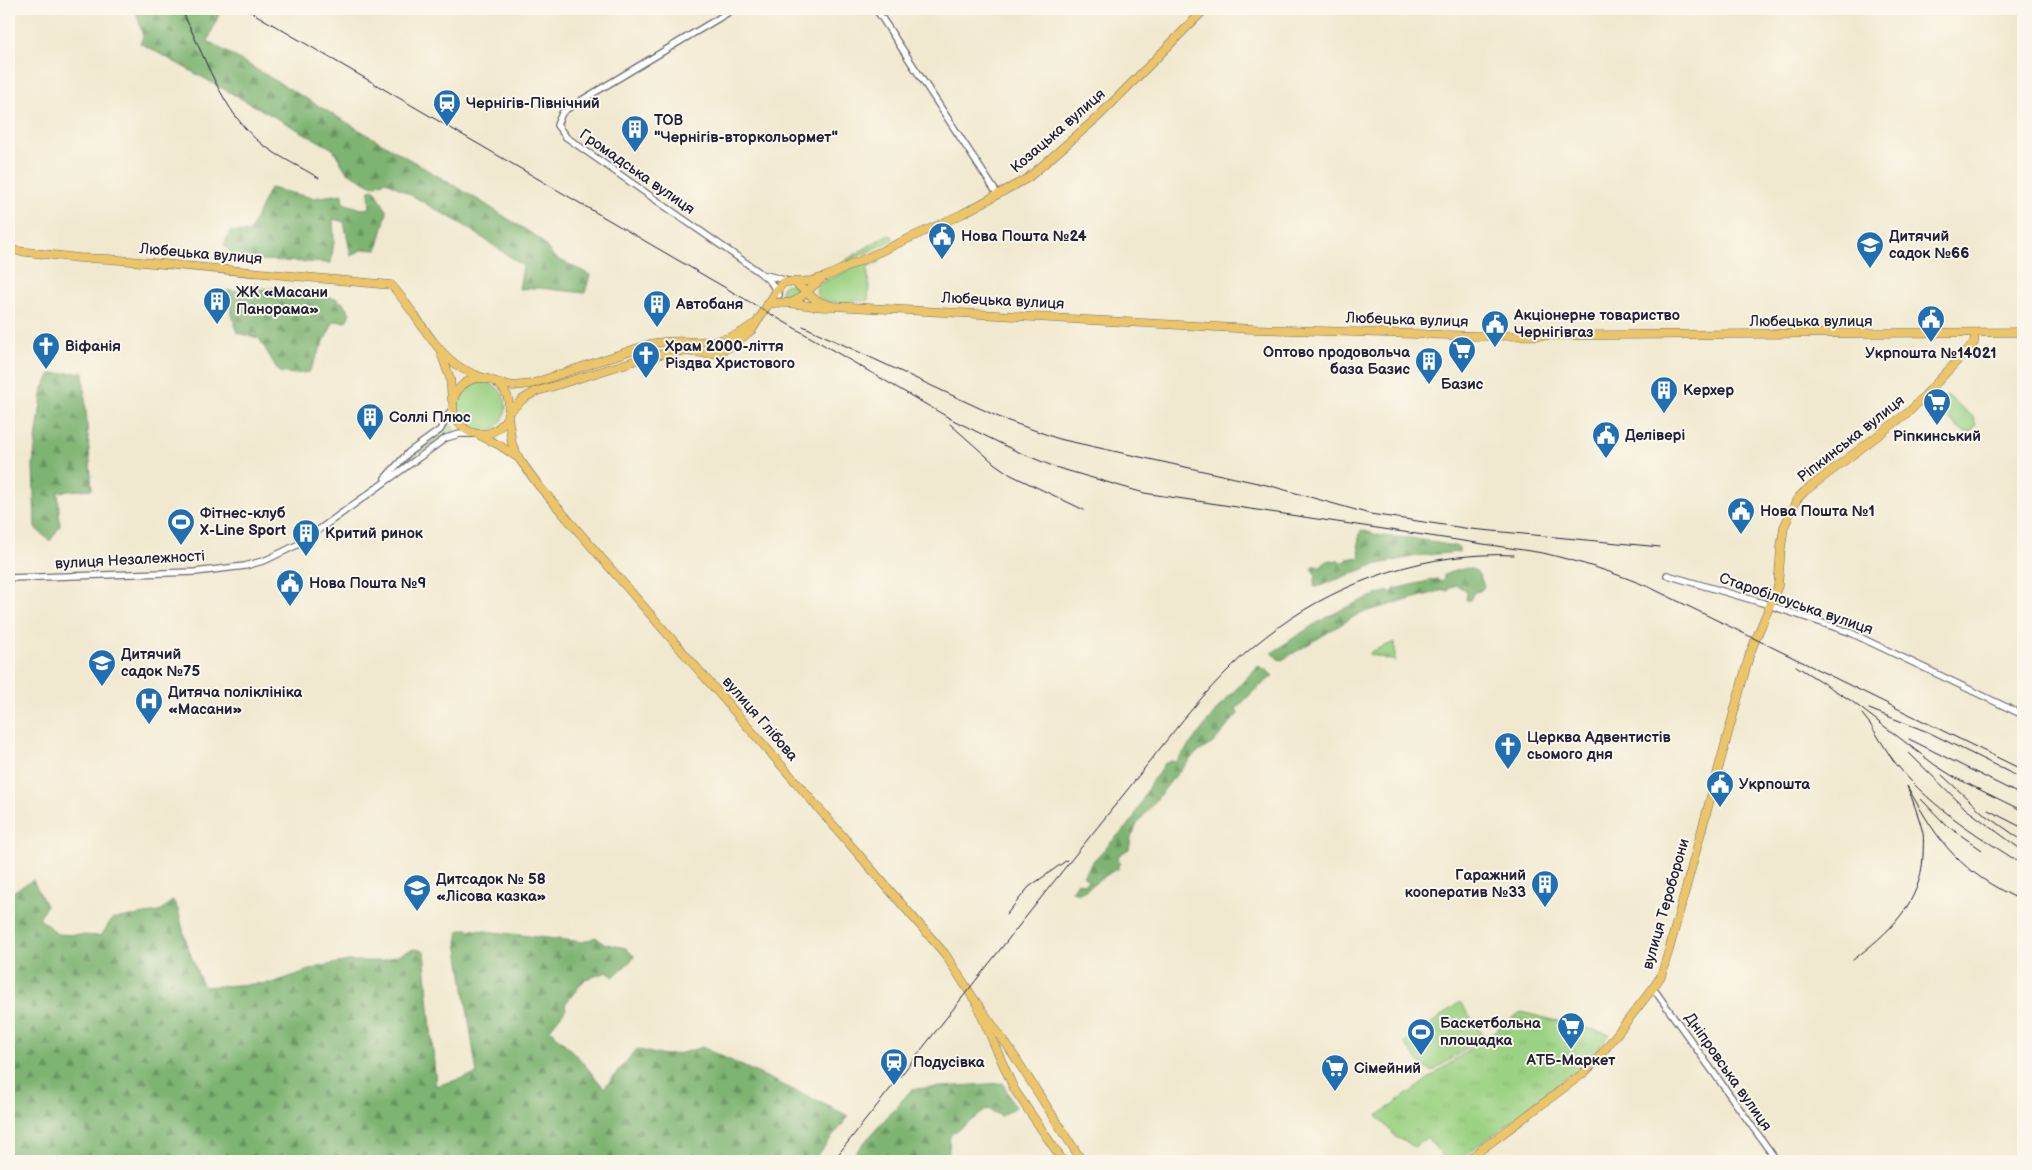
<svg xmlns="http://www.w3.org/2000/svg" width="2032" height="1170" font-family="'Balsamiq Sans',sans-serif">
<defs>
<pattern id="forest-firs" width="22" height="20" patternUnits="userSpaceOnUse" patternTransform="scale(1.25)"><rect width="22" height="20" fill="#7db471"/><path d="M5 1l3.5 6h-7zM16 11l3.5 6h-7z" fill="#66925e"/></pattern>
<pattern id="park-tufts" width="24" height="20" patternUnits="userSpaceOnUse" patternTransform="scale(1.25)"><rect width="24" height="20" fill="#9cd283"/><path d="M3 7l-1-3M5 7V3M7 7l1-3M15 17l-1-3M17 17v-4M19 17l1-3" fill="none" stroke="#86b472"/></pattern>
</defs>
<rect width="100%" height="100%" fill="#fbf7ec"/>
<filter id="ink" filterUnits="userSpaceOnUse"><feTurbulence type="fractalNoise" baseFrequency=".02" numOctaves="2"/><feDisplacementMap in="SourceGraphic" scale="10" xChannelSelector="R" yChannelSelector="G"/><feConvolveMatrix kernelMatrix="1 2 1 2 8 2 1 2 1" color-interpolation-filters="sRGB"/></filter>
<filter id="wash" filterUnits="userSpaceOnUse"><feTurbulence type="fractalNoise" baseFrequency=".0096" numOctaves="4" result="noise"/><feDisplacementMap in="SourceGraphic" scale="20" xChannelSelector="R" yChannelSelector="G"/><feGaussianBlur stdDeviation="1.12" result="paint"/><feColorMatrix in="noise" values="0 0 0 0 0 0 0 0 0 0 0 0 0 0 0 0 0 1.4 0 .05"/><feComposite in="paint" operator="in"/></filter>
<g filter="url(#wash)">
<rect width="100%" height="100%" fill="#f1e9cf"/>
<g fill="#9cd283" stroke="#5f7a5f">
<polygon points="887,235 892,236 893,240 841,265 846,260"/>
<polygon points="876,257 879,259 879,263 867,267 869,285 868,301 850,300 849,303 825,302 817,296 816,289 819,284"/>
<circle cx="789" cy="292" r="8"/>
<circle cx="481" cy="407" r="25"/>
<path d="M1948,396L1973,417L1976,425L1970,432H1965C1959,429 1941,412 1939,405C1938,402 1940,400 1942,398Z"/>
<polygon points="448,421 456,432 445,435 403,463 442,432"/>
<polygon points="1460,1002 1484,1036 1432,1072 1421,1065 1404,1043"/>
</g>
<g fill="url(#forest-firs)" stroke="#506b56">
<polygon points="141,9 221,9 208,41 477,199 540,239 554,257 590,275 585,293 538,288 519,289 523,266 467,227 386,181 373,186 346,171 333,149 140,43 143,37 137,14"/>
<polygon points="270,188 313,198 342,194 343,203 362,209 370,208 369,191 372,189 376,191 387,212 377,250 363,249 351,256 344,222 333,219 334,241 331,263 236,259 224,245 230,231 249,233"/>
<polygon points="276,288 337,299 344,304 350,313 346,322 334,321 309,372 294,374 279,372 259,338 237,333 226,291"/>
<polygon points="83,372 92,489 58,492 60,526 50,541 35,528 33,463 43,388 51,374"/>
<polygon points="1361,530 1381,536 1411,538 1459,547 1459,552 1417,556 1374,565 1317,587 1314,586 1316,575 1312,570 1313,566 1323,566 1324,562 1330,560 1346,562 1347,559 1360,557 1358,543"/>
<path d="M1467,568C1478,569 1481,577 1484,587L1480,591L1474,592L1470,600H1466L1467,594L1466,590L1456,585L1449,588L1448,591L1444,590L1360,613L1282,660L1278,659L1272,653C1308,627 1345,604 1388,591L1389,593L1394,591V589L1437,579L1441,582L1444,579V575L1451,572Z"/>
<path d="M1258,666L1265,669L1273,676L1255,690L1236,709L1238,714L1213,743L1195,754L1170,782L1137,824L1131,838L1129,849L1119,855L1117,859L1121,863L1117,866L1119,868C1105,874 1094,886 1080,893L1072,891L1078,882L1083,884L1089,881L1083,876L1093,861L1132,821L1151,782L1161,770L1164,764L1171,761L1176,762L1220,706Z"/>
<path d="M33,880L46,906L39,918L57,934L101,936L112,919L159,912L173,900C180,911 179,915 182,926C187,946 195,969 204,987L272,983L318,967L348,961H382L414,949L424,951L436,1086L477,1074L457,942L459,931L466,929L583,942L596,937L603,943L626,948L635,957L613,977L608,972L585,979L565,1004L566,1009L550,1029L579,1058L604,1088L637,1049C666,1058 674,1056 702,1047L849,1116L813,1161H9V894Z"/>
<polygon points="1003,1083 1015,1107 1001,1116 988,1109 950,1135 948,1161 848,1161 912,1089"/>
</g>
<g fill="url(#park-tufts)" stroke="#5f7a5f">
<polygon points="1395,642 1395,661 1369,654 1372,651"/>
<polygon points="1521,1012 1610,1034 1581,1071 1572,1073 1560,1081 1549,1094 1457,1161 1446,1161 1427,1137 1414,1147 1404,1140 1397,1138 1377,1116"/>
</g>
<g fill="none" stroke-linecap="round" stroke-linejoin="round">
<polyline stroke="#60c8dd" stroke-width="1" points="2023,163 2023,164"/>
</g>
</g>
<g filter="url(#ink)">
<g fill="none" stroke-linecap="round" stroke-linejoin="round">
<g stroke="#6a686f" stroke-width="8">
<g id="minor">
<polyline points="734,9 567,109 562,113 557,125 566,137 759,272 770,281 779,295"/>
<polyline points="876,9 998,195"/>
<polyline points="766,275 788,281"/>
<polyline points="385,478 409,452 440,430 453,407"/>
<polyline points="1667,575 1763,603 1849,632 2023,715"/>
<polyline points="9,578 195,572 245,566 266,560 299,544 446,438 460,434 475,434"/>
<polyline points="1653,988 1777,1161"/>
</g>
</g>
<g stroke="#6a686f" stroke-width="9">
<g id="major">
<path d="M9,250L79,258L109,259L391,285C414,309 428,342 454,363C463,371 475,374 486,379"/>
<polyline points="794,282 811,281 827,276 962,214 1028,178 1099,116 1205,9"/>
<polyline points="790,303 797,300 820,280"/>
<path d="M767,305C777,298 812,308 828,307"/>
<polyline points="442,356 450,378 452,400"/>
<circle cx="481" cy="406" r="28"/>
<path d="M496,382L513,386L531,384L650,344C690,335 716,353 752,325"/>
<polyline points="508,413 523,399 535,392 650,356 683,351 711,354 730,347 752,330 777,290 784,282 794,282 817,301 832,306 1253,329 1479,336 2023,332"/>
<polyline points="508,416 512,444 520,460 539,486 945,954 974,999 1009,1048 1082,1161"/>
<polyline points="479,435 499,445 517,457"/>
<polyline points="979,1010 1014,1089 1063,1161"/>
<polyline points="1466,1161 1584,1073 1595,1062 1653,988 1661,976 1669,950 1750,653 1778,586 1781,548 1784,527 1797,499 1805,491 1910,411 1974,343 1975,333"/>
</g>
</g>
<use href="#minor" stroke="#fff" stroke-width="5.5"/>
<use href="#major" stroke="#edc569" stroke-width="8"/>
<g stroke="#22223b" stroke-width="1">
<path d="M181,9C204,53 222,114 263,145C280,158 301,167 319,178"/>
<path d="M246,9L951,419L1016,451L1055,467L1144,493L1543,553C1581,562 1616,573 1651,588L2023,770"/>
<polyline points="803,326 1003,419 1059,439 1271,486 1370,514 1471,529 1660,547"/>
<polyline points="950,424 995,464 1011,475 1084,510"/>
<polyline points="1796,666 1850,700 1935,765 1954,777 2023,811"/>
<polyline points="1869,709 1928,732 2023,779"/>
<polyline points="1862,714 1870,724 1894,762"/>
<polyline points="1909,739 2023,796"/>
<polyline points="1908,752 1966,809 2023,851"/>
<path d="M1890,756C1926,805 1973,832 2023,865"/>
<polyline points="1942,775 1983,813 2023,841"/>
<polyline points="1921,799 1946,825 1982,850"/>
<polyline points="1988,810 2023,828"/>
<polyline points="1006,915 1029,887 1067,860"/>
<path d="M1853,960C1888,933 1921,904 1923,856C1923,849 1924,840 1923,833C1919,817 1913,801 1907,786C1940,845 1960,872 2023,901"/>
<path d="M833,1161C929,1041 1023,919 1120,799C1168,740 1214,673 1277,628C1344,579 1431,551 1514,555"/>
</g>
</g>
</g>
<defs>
<g id="station-pin" transform="scale(1.4375)"><path d="M0 17L-7.5 6A9.5 9.5 0 1 1 7.5 6Z" fill="#1f6fb2" stroke="#fbf7ec"/><path d="M-3-6H3Q5-6 5-4V2Q5 4 3 4L4.5 6H3L1.5 4h-3L-3 6H-4.5L-3 4Q-5 4-5 2V-4Q-5-6-3-6ZM-3.5-4v3h7v-3ZM-3.5 1v1.5H-2V1ZM2 1v1.5H3.5V1Z" fill="#fff"/></g>
<g id="building-pin" transform="scale(1.4375)"><path d="M0 17L-7.5 6A9.5 9.5 0 1 1 7.5 6Z" fill="#1f6fb2" stroke="#fbf7ec"/><path d="M-4-6H4V6H1V3H-1V6H-4ZM-2.5-4.3h1.7v1.8h-1.7ZM.8-4.3h1.7v1.8H.8ZM-2.5-1h1.7V.8h-1.7ZM.8-1h1.7V.8H.8Z" fill="#fff"/></g>
<g id="civic-pin" transform="scale(1.4375)"><path d="M0 17L-7.5 6A9.5 9.5 0 1 1 7.5 6Z" fill="#1f6fb2" stroke="#fbf7ec"/><path d="M-.6-6.5H3V-4.5H.6V-3L4-1V1h2V6H-6V1h2V-1L-.6-3ZM-1.2 2.5V6h2.4V2.5Z" fill="#fff"/></g>
<g id="school-pin" transform="scale(1.4375)"><path d="M0 17L-7.5 6A9.5 9.5 0 1 1 7.5 6Z" fill="#1f6fb2" stroke="#fbf7ec"/><path d="M0-5L7-2L0 1L-7-2ZM-4 1L0 2.5L4 1V4Q0 6-4 4Z" fill="#fff"/></g>
<g id="church-pin" transform="scale(1.4375)"><path d="M0 17L-7.5 6A9.5 9.5 0 1 1 7.5 6Z" fill="#1f6fb2" stroke="#fbf7ec"/><path d="M-1.2-6h2.4v3.5h3.3v2.4h-3.3V6h-2.4V-.1h-3.3v-2.4h3.3Z" fill="#fff"/></g>
<g id="supermarket-pin" transform="scale(1.4375)"><path d="M0 17L-7.5 6A9.5 9.5 0 1 1 7.5 6Z" fill="#1f6fb2" stroke="#fbf7ec"/><path d="M-6-5.5h2.5l.6 2H6L4.5 2H-2.5L-4.4-4H-6ZM-1.5 3.2a1.3 1.3 0 1 0 .1 0ZM3 3.2a1.3 1.3 0 1 0 .1 0Z" fill="#fff"/></g>
<g id="stadium-pin" transform="scale(1.4375)"><path d="M0 17L-7.5 6A9.5 9.5 0 1 1 7.5 6Z" fill="#1f6fb2" stroke="#fbf7ec"/><path d="M0-5a6.5 5 0 1 0 0 10a6.5 5 0 1 0 0-10ZM-3.5-1.8h7v3.6h-7Z" fill="#fff"/></g>
<g id="hospital-pin" transform="scale(1.4375)"><path d="M0 17L-7.5 6A9.5 9.5 0 1 1 7.5 6Z" fill="#1f6fb2" stroke="#fbf7ec"/><path d="M-5-5h3v3.5h4V-5h3V5h-3V1.5h-4V5h-3Z" fill="#fff"/></g>
</defs>
<g fill-rule="evenodd">
<use href="#station-pin" x="447" y="103"/>
<use href="#building-pin" x="635" y="129"/>
<use href="#civic-pin" x="942" y="236"/>
<use href="#school-pin" x="1870" y="245"/>
<use href="#building-pin" x="217" y="301"/>
<use href="#building-pin" x="657" y="304"/>
<use href="#civic-pin" x="1931" y="319"/>
<use href="#civic-pin" x="1495" y="324"/>
<use href="#church-pin" x="46" y="346"/>
<use href="#supermarket-pin" x="1462" y="350"/>
<use href="#church-pin" x="646" y="355"/>
<use href="#building-pin" x="1429" y="361"/>
<use href="#building-pin" x="1664" y="390"/>
<use href="#supermarket-pin" x="1937" y="402"/>
<use href="#building-pin" x="370" y="417"/>
<use href="#civic-pin" x="1606" y="435"/>
<use href="#civic-pin" x="1741" y="511"/>
<use href="#stadium-pin" x="181" y="522"/>
<use href="#building-pin" x="306" y="533"/>
<use href="#civic-pin" x="290" y="583"/>
<use href="#school-pin" x="102" y="663"/>
<use href="#hospital-pin" x="149" y="701"/>
<use href="#church-pin" x="1508" y="746"/>
<use href="#civic-pin" x="1720" y="784"/>
<use href="#building-pin" x="1545" y="884"/>
<use href="#school-pin" x="417" y="888"/>
<use href="#supermarket-pin" x="1571" y="1026"/>
<use href="#stadium-pin" x="1421" y="1032"/>
<use href="#station-pin" x="894" y="1062"/>
<use href="#supermarket-pin" x="1335" y="1068"/>
</g>
<g text-anchor="middle" dominant-baseline="central" stroke-width="4" stroke-linejoin="round" paint-order="stroke">
<g font-size="15" font-weight="bold" fill="#22223b" stroke="#fbf7ec" text-anchor="start">
<text x="466" y="103">Чернігів-Північний</text>
<text x="654" y="120">ТОВ<tspan x="654" dy="17">"Чернігів-вторкольормет"</tspan></text>
<text x="961" y="236">Нова Пошта №24</text>
<text x="1889" y="236">Дитячий<tspan x="1889" dy="17">садок №66</tspan></text>
<text x="236" y="292">ЖК «Масани<tspan x="236" dy="17">Панорама»</tspan></text>
<text x="676" y="304">Автобаня</text>
<text x="1514" y="315">Акціонерне товариство<tspan x="1514" dy="17">Чернігівгаз</tspan></text>
<text x="65" y="346">Віфанія</text>
<text x="665" y="346">Храм 2000-ліття<tspan x="665" dy="17">Різдва Христового</tspan></text>
<text x="1410" y="352" text-anchor="end">Оптово продовольча<tspan x="1410" dy="17">база Базис</tspan></text>
<text x="1931" y="353" text-anchor="middle">Укрпошта №14021</text>
<text x="1462" y="384" text-anchor="middle">Базис</text>
<text x="1683" y="390">Керхер</text>
<text x="389" y="417">Соллі Плюс</text>
<text x="1625" y="435">Делівері</text>
<text x="1937" y="436" text-anchor="middle">Ріпкинський</text>
<text x="1760" y="511">Нова Пошта №1</text>
<text x="200" y="513">Фітнес-клуб<tspan x="200" dy="17">X-Line Sport</tspan></text>
<text x="325" y="533">Критий ринок</text>
<text x="309" y="583">Нова Пошта №9</text>
<text x="121" y="654">Дитячий<tspan x="121" dy="17">садок №75</tspan></text>
<text x="168" y="692">Дитяча поліклініка<tspan x="168" dy="17">«Масани»</tspan></text>
<text x="1527" y="737">Церква Адвентистів<tspan x="1527" dy="17">сьомого дня</tspan></text>
<text x="1739" y="784">Укрпошта</text>
<text x="1526" y="875" text-anchor="end">Гаражний<tspan x="1526" dy="17">кооператив №33</tspan></text>
<text x="436" y="879">Дитсадок № 58<tspan x="436" dy="17">«Лісова казка»</tspan></text>
<text x="1440" y="1023">Баскетбольна<tspan x="1440" dy="17">площадка</tspan></text>
<text x="1571" y="1060" text-anchor="middle">АТБ-Маркет</text>
<text x="913" y="1062">Подусівка</text>
<text x="1354" y="1068">Сімейний</text>
</g>
<g font-size="15" fill="#22223b" stroke="#fbf7ec">
<text transform="translate(1058 131) rotate(-41)">Козацька вулиця</text>
<text transform="translate(637 172) rotate(35)">Громадська вулиця</text>
<text transform="translate(201 254) rotate(5)">Любецька вулиця</text>
<text transform="translate(1003 301) rotate(3)">Любецька вулиця</text>
<text transform="translate(1407 320) rotate(2)">Любецька вулиця</text>
<text x="1811" y="321">Любецька вулиця</text>
<text transform="translate(1851 439) rotate(-38)">Ріпкинська вулиця</text>
<text transform="translate(130 560) rotate(-3)">вулиця Незалежності</text>
<text transform="translate(1796 604) rotate(19)">Старобілоуська вулиця</text>
<text transform="translate(760 719) rotate(49)">вулиця Глібова</text>
<text transform="translate(1666 904) rotate(-74)">вулиця Тероборони</text>
<text transform="translate(1728 1072) rotate(55)">Дніпровська вулиця</text>
</g>
</g>
<rect width="2032" height="1170" fill="none" stroke="#fbf7ec" stroke-width="30"/>
</svg>
